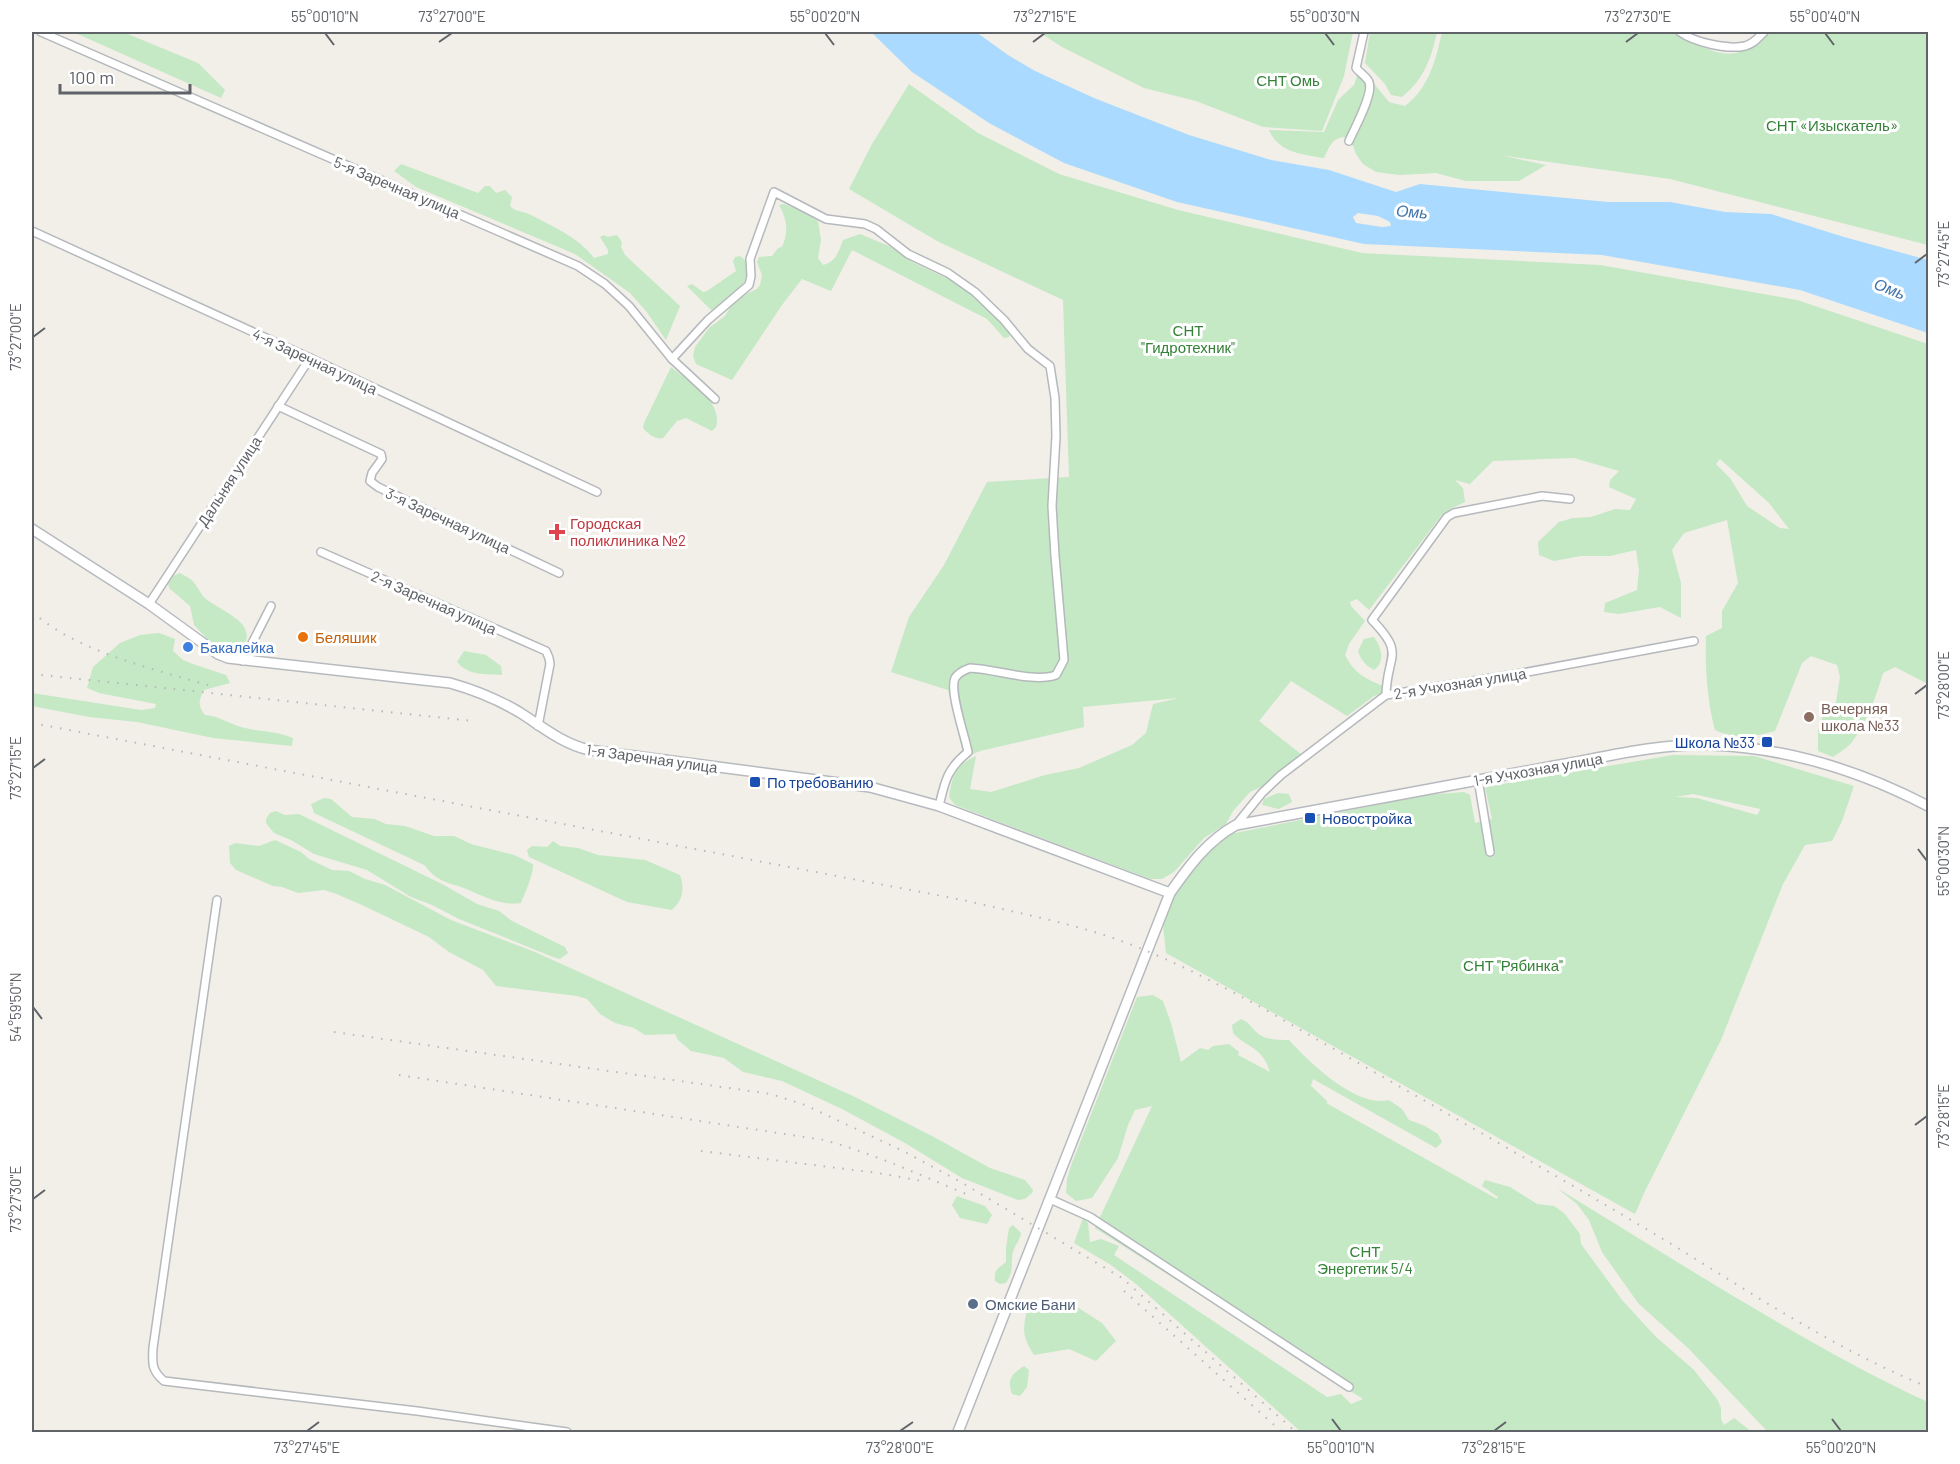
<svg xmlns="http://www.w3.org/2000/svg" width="1960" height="1464" font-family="Barlow,sans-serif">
<rect width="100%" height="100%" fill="#f1efe8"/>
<g fill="#c5e8c5" fill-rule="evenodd">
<polygon points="73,32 123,32 198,63 225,90 221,98"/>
<polygon points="1039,32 1353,32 1344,76 1322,131 1263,127 1196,101 1144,88 1062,47"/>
<path d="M1370,32H1437C1431,59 1424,79 1402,97L1391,95L1385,84L1365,63Z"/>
<path d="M1442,32H1677C1711,53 1736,68 1767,32H1928V245L1670,179L1500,155L1546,165L1519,181H1466L1436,173L1400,175L1376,172L1363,164L1356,154L1352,143L1345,137C1332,137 1329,148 1324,158C1302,154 1279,153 1269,130L1324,132L1338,100L1354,85L1357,76L1375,85L1389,102L1405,106C1429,88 1436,59 1442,32Z"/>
<path d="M909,84L978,133L1059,174L1178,210L1362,253L1600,265L1797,300L1928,344V684L1895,667L1883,673C1876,697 1867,722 1852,742C1847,748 1839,753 1833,757L1818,751V731L1823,715L1836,702L1840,677L1837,665L1811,656L1802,663L1775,731C1752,737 1737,740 1715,730C1707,700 1705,668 1706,636L1722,628V611L1738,583L1727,520L1684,533L1672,550L1681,583V618L1660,607L1619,614L1604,612L1605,603L1637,590L1639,570L1636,550L1610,556H1581L1554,561L1539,555L1538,542L1559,522L1573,518L1591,517L1615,509L1630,510L1636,499L1609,487L1610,480L1619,471L1574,458L1493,461L1470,484L1455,480L1463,488L1465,502L1452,508L1441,516L1369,610L1357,599L1350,602L1351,606L1365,621L1349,644L1345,655C1353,672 1365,679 1383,686L1382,693L1374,696L1347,716L1291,681L1259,721L1301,754L1265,785L1250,792L1233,811L1226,824L1204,838L1174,872L1162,879H1150L955,805L949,797C953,775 954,766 976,756L970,789L991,792L1045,775L1079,768L1132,745L1146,733L1153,704L1179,698L1083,707L1084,727L980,751L964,758L948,690L891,672L909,617L944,565L987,482L1069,477L1063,300L937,241L849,189L872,144ZM1720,459L1769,503L1789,529L1780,528L1747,506L1730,478L1716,464Z"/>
<path d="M401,164L478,193L485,186H490L496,193L505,190L512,197L510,206C515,212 524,211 531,215C554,227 579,238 594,258L608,254V250L600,237L604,235L608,237L617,235L622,242L621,247L625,255L680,306L666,340L646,311L630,293L575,254L416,187L394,171Z"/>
<path d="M784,204L802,211L818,221L821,240L818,258L823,265C836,262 839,251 843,240L860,234L891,247L914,263L955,282L983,303L1010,332L1009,337L1004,338L987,319L852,250L831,291L802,279L782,305L732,380L696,364L693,356L695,347L709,328L725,316L732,304L748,293L757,289L760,285L762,275L757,262L759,257L772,256L778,248L782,247C789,232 787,219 779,205Z"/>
<path d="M740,256C766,275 725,300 712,311L687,286L692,284L703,292L707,291L736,271L733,261L735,257Z"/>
<path d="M671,367C688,381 715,395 717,419C717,425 717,427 712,431L686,418L677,421L663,438C656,440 648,434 643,428L644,423Z"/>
<path d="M180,573C185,576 192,579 195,584C200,590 200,594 206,599C222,612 263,624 240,651H227L210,642L194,625L190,606L169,588L168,581L173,576Z"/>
<path d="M159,633L175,639L173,651L183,660L193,664L226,675L230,683L204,690C199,700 197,705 205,715C219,716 228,723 241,727C260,732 274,730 293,738L292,746L213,738L137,722L89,717L32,706V693L141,710L155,708L156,704L99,693L87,688L93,667L120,643L140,635Z"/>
<path d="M1374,637C1381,647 1386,661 1374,670C1365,665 1361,660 1358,651L1364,639Z"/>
<path d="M464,651L486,655L501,666L502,675C485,674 469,676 457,662Z"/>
<path d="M1673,755L1754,756L1854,786L1842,821L1832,841L1805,845L1783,884L1721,1040L1645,1191L1635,1214L1166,953L1163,925L1180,884L1206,851L1230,834L1427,795L1464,792L1470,795L1475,823L1492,819L1485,787ZM1693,794L1760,809V810L1757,815L1697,798L1675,797Z"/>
<polygon points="1278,793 1289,794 1292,802 1279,809 1262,805 1264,799"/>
<path d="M324,798L331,799L352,817L374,819L386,824L405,826L434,836H454L471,844L514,855L533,864C534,873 525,893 521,903C498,906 482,895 461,887C453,884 445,883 438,878C432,875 428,869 424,865L314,813L311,804Z"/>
<polygon points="276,811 285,815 299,814 444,885 477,904 499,911 512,921 565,947 568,953 560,959 553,957 459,919 432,905 411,897 367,870 314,854 291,840 274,833 266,823 266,819 270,813"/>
<polygon points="275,840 301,852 309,859 332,870 349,871 365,879 385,885 451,920 535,952 855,1097 932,1136 990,1168 1025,1180 1033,1190 1032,1193 1025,1199 1018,1200 962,1178 905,1143 842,1109 782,1081 743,1072 724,1058 691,1051 678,1040 675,1034 645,1035 634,1028 615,1023 600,1014 587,999 577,996 496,986 483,970 449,952 429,937 362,905 334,893 324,890 298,893 282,887 273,886 236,870 230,863 229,846 235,843 259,846"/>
<path d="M553,841L560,846L578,848L598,855L645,860L680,875C685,890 683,899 672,910L627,902L529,857L527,850L532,846L547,847Z"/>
<path d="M1153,995L1163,1001L1171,1023L1181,1062L1200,1048L1208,1050L1213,1046L1229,1044L1239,1052L1238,1055L1270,1072C1263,1047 1247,1048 1233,1033L1232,1025L1241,1019C1249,1022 1250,1026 1256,1032C1264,1040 1278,1040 1289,1040C1310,1063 1356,1108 1389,1100L1402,1109L1409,1120L1425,1126L1438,1134L1442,1142L1436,1148L1313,1079L1311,1086L1328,1102L1326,1103L1497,1199L1498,1197L1482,1186L1485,1180L1510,1187L1537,1204L1554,1206L1564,1213L1580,1234L1581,1244L1622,1300L1656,1337L1693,1369L1717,1399L1721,1408V1419L1724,1425L1734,1418L1752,1432H1301L1136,1284L1111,1265L1074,1243L1083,1218L1088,1223L1090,1242L1101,1239L1119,1246L1114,1255L1327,1397L1341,1394L1351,1404L1363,1399L1095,1228L1152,1106L1135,1110L1128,1125L1118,1158L1092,1198L1076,1201L1066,1193L1067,1179L1072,1163L1137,997Z"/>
<path d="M1557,1188C1627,1231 1697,1275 1767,1316C1820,1347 1873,1377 1928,1402V1432H1768L1688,1348L1638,1303L1602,1252L1589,1220L1577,1204Z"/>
<polygon points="957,1196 985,1206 992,1215 987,1224 960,1218 952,1205"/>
<path d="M1013,1225L1021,1233C1020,1240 1015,1245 1013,1252C1010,1266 1015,1269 1006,1283L1000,1284L995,1281C994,1270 997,1269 1006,1262V1248L1009,1228Z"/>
<path d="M1045,1301L1074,1305L1102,1323L1116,1341L1096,1361L1069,1349L1034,1355C1021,1334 1023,1329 1028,1305Z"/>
<path d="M1024,1366L1029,1370L1027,1387L1020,1396L1012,1394C1007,1379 1011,1375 1024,1366Z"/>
</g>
<path fill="#aadaff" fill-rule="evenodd" d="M871,32H976L1008,55L1035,71L1094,98L1189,135L1271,160L1329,170L1396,192L1420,184L1608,202H1670L1725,212L1771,214L1844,237L1928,260V333L1800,290L1602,255L1364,244L1177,202L1064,163L989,123L912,72ZM1358,213L1378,216L1390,222L1391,226L1382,227L1356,223L1353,217Z"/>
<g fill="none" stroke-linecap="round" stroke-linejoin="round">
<g stroke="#b5b8bc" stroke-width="10">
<g id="street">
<polyline points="41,32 578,266 605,284 629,306 672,359 715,399"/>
<path d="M1680,32C1694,42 1727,50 1745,46C1753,44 1758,38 1764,32"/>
<path d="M1349,141C1354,129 1374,94 1369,82C1367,77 1360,73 1356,68L1364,32"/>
<polyline points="32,231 310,358 597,492"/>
<path d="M672,359L708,320L749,285L751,276L750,259L774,192L826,219L865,224L876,229L908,254L948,273L975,292L1004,320L1028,349L1050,366L1055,398L1056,436L1052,506L1055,556L1064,660L1056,675C1033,683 996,669 970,668C964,670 959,672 955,678C949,691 965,736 968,752C947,769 945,781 939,806"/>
<polyline points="278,406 381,454 382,459 372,473 370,481 378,487 559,573"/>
<polyline points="321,552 546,651 549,658 550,664 538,726"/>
<polyline points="149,604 310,358"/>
<polyline points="243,661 271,606"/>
<path d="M1386,695C1387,654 1406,655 1372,620L1447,517L1454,513L1542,496L1570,499"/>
<polyline points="1478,779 1490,852"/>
<polyline points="1236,825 1262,793 1281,775 1386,695 1517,674 1694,641"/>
<path d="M217,900L153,1348C152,1364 152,1371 164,1381L417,1411L567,1432"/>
<polyline points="1050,1199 1090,1217 1349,1387"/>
</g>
</g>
<g stroke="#b6babf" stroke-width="12">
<g id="secondary">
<path d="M32,529L149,604L218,654L228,658L450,683C475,690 497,699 519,712C543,727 561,743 589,750L870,787L939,806L1170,893"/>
<path d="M958,1432L1170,893C1189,866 1207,841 1236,825C1342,806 1448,785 1554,766C1605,757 1659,743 1711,745C1787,748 1861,771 1928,806"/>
</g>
</g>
<use href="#street" stroke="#fff" stroke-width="7"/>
<use href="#secondary" stroke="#fff" stroke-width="9"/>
<g stroke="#b6b7b8" stroke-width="2" stroke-dasharray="1.5 8" stroke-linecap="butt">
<path d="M32,613C44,621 57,631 71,638C116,661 167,673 215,687"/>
<polyline points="32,674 473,721"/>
<path d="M32,723L963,900C1009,911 1056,920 1101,934C1157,952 1208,979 1259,1006C1389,1081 1520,1154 1648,1230C1740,1285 1829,1347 1928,1387"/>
<polyline points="334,1032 771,1094 805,1105 903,1151 959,1181 1122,1278 1296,1432"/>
<path d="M399,1075L824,1140C875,1154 922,1176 971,1196"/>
<polyline points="701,1151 878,1173 922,1181"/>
<polyline points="1124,1291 1282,1432"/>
</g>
</g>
<path fill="none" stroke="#5f6368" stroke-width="2" d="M325,33L334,45M825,33L834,45M1325,33L1334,45M1825,33L1834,45M439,42L452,33M1033,42L1045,33M1626,42L1638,33M1915,263L1927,254M33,337L45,328M1915,694L1927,685M33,768L45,759M1918,849L1927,861M33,1007L42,1019M1915,1125L1927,1116M33,1199L45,1190M1332,1419L1341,1431M1832,1419L1841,1431M307,1431L319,1422M900,1431L913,1422M1494,1431L1506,1422"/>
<path fill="#e0444e" stroke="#fff" stroke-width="2" d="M554 523h6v6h6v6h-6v6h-6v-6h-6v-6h6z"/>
<circle fill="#e8710a" stroke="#fff" stroke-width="2" cx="303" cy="637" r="6"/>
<circle fill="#3f7fe0" stroke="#fff" stroke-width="2" cx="188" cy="647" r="6"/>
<circle fill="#8d6e63" stroke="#fff" stroke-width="2" cx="1809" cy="717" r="6"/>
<g fill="#1a4fb4" stroke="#fff" stroke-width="2">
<rect x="1761" y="736" width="12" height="12" rx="3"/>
<rect x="749" y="776" width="12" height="12" rx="3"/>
<rect x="1304" y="812" width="12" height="12" rx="3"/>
</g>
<circle fill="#5c6f8a" stroke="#fff" stroke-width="2" cx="973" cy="1304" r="6"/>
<g text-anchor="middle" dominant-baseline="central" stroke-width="6" stroke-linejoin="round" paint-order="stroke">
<g font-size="15" fill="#348238" stroke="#fff">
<text x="1288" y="80">СНТ Омь</text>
<text x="1832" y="125">СНТ «Изыскатель»</text>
<text x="1188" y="330">СНТ<tspan x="1188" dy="17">"Гидротехник"</tspan></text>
<text x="1513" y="965">СНТ "Рябинка"</text>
<text x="1365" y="1251">СНТ<tspan x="1365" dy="17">Энергетик 5/4</tspan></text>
</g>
<g font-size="15" fill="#5f6368" stroke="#fff">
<text transform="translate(397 187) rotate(23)">5-я Заречная улица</text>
<text transform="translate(315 361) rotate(25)">4-я Заречная улица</text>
<text transform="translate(229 481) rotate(-57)">Дальняя улица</text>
<text transform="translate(448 520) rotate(25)">3-я Заречная улица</text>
<text transform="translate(434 602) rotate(24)">2-я Заречная улица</text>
<text transform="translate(1460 683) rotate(-9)">2-я Учхозная улица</text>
<text transform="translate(652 758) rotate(8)">1-я Заречная улица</text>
<text transform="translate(1538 769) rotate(-10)">1-я Учхозная улица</text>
</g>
<g font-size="15" fill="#be3a42" stroke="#fff" text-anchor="start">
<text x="570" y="523">Городская<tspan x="570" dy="17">поликлиника №2</tspan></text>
</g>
<g font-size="15" fill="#c56008" stroke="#fff" text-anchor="start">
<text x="315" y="637">Беляшик</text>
</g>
<g font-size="15" fill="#366cbe" stroke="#fff" text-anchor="start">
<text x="200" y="647">Бакалейка</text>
</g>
<g font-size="15" fill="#785e54" stroke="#fff" text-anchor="start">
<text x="1821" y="708">Вечерняя<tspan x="1821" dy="17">школа №33</tspan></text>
</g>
<g font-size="15" fill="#164399" stroke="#fff" text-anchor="start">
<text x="1755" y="742" text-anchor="end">Школа №33</text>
<text x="767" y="782">По требованию</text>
<text x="1322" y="818">Новостройка</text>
</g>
<g font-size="15" fill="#4e5e75" stroke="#fff" text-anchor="start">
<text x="985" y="1304">Омские Бани</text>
</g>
<g font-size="16" font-style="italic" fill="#4174aa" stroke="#fff">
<text transform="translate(1412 211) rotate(4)">Омь</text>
<text transform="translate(1890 288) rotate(21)">Омь</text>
</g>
</g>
<rect width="1960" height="1464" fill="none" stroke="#ffffff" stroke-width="66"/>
<path d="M60 84v9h130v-9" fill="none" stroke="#5f6368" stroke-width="3"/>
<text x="69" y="84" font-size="18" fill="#5f6368" stroke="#ffffff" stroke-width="4.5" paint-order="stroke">100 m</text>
<rect x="33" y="33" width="1894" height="1398" fill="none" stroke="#5f6368" stroke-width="2"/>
<g font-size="15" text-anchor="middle" fill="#5f6368">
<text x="325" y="22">55°00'10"N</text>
<text x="452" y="22">73°27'00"E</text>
<text x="825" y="22">55°00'20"N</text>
<text x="1045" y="22">73°27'15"E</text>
<text x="1325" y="22">55°00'30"N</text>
<text x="1638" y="22">73°27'30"E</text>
<text x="1825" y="22">55°00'40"N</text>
<text transform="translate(1944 254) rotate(-90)" y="5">73°27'45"E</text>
<text transform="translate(16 337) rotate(-90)" y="5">73°27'00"E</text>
<text transform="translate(1944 685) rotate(-90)" y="5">73°28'00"E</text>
<text transform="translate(16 768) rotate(-90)" y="5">73°27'15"E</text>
<text transform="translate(1944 861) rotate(-90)" y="5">55°00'30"N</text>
<text transform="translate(16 1007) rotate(-90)" y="5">54°59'50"N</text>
<text transform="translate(1944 1116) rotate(-90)" y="5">73°28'15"E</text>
<text transform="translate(16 1199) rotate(-90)" y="5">73°27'30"E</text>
<text x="307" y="1453">73°27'45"E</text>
<text x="900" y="1453">73°28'00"E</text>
<text x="1341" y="1453">55°00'10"N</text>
<text x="1494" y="1453">73°28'15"E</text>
<text x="1841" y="1453">55°00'20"N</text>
</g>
</svg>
